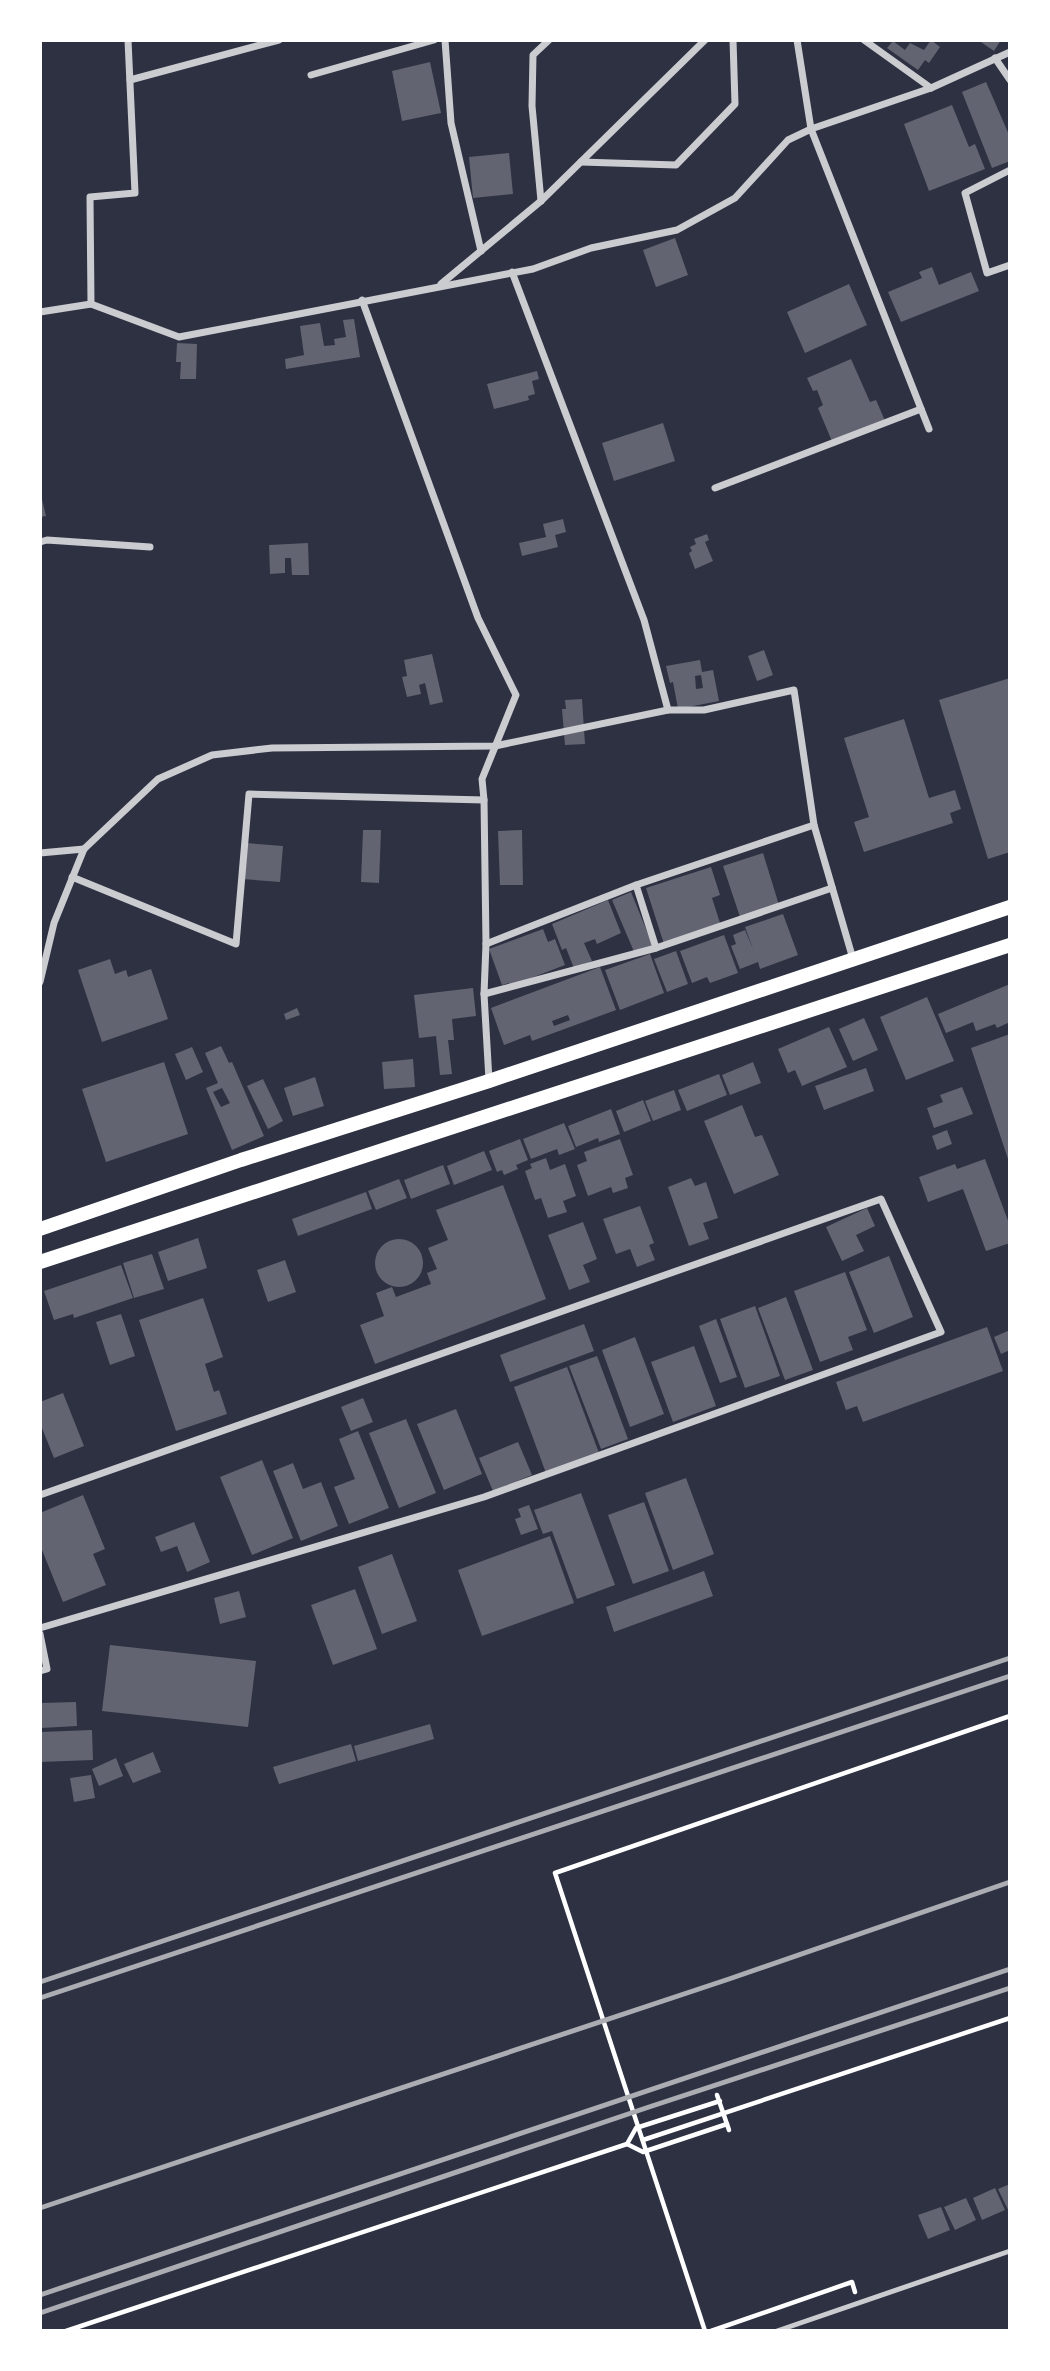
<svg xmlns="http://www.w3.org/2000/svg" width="1050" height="2371" font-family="Raleway,sans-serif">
<rect width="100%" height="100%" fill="#2d3142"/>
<g fill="#626471" fill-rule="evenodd">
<polygon points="931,40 940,47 929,63 925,60 918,70 887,48 893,41 905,50 910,43 924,50"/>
<polygon points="978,40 1001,40 994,51"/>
<polygon points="430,62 441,113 402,121 392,71"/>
<polygon points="986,82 1010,137 1010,161 992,168 962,92"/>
<polygon points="952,105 969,147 975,144 985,169 929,191 904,124"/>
<polygon points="509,153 513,194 473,198 469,157"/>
<polygon points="675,238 688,275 656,287 643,250"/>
<polygon points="932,267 939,285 971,272 979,291 901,322 888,292 922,278 919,272"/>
<polygon points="849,284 867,325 805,353 787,312"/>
<polygon points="354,319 360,357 286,369 285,359 304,355 300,326 320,323 324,346 335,345 334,339 346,337 343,320"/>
<polygon points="177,343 197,344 196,379 180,379 181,362 176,362"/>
<polygon points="851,359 870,402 876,400 886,423 834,446 818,408 823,405 817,390 813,391 807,378"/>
<polygon points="537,371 539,379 532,381 535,394 528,396 529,400 494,409 487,384"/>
<polygon points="663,423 675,461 614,481 602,443"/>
<polygon points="40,491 46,516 40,517"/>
<polygon points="563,519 566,532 555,535 558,547 522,556 519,543 546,537 543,524"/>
<polygon points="707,534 709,540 705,542 713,561 695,569 689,553 692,551 690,547 696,544 694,539"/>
<polygon points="308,543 309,575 292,575 291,558 285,558 285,573 270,574 269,545"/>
<polygon points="764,650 773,675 757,681 748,656"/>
<polygon points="432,654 443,702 430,705 425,683 419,685 421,694 407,697 402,677 407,676 404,660"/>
<path d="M700,660L702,672L713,670L719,701L678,709L673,682L670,683L666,666ZM701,675L703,688L696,689L695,676Z"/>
<polygon points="1010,678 1010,852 988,859 939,700"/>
<polygon points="582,699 585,744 565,745 562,709 566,709 565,700"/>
<polygon points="904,719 929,798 955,790 961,809 950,813 953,823 864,852 854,822 869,817 844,738"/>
<polygon points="363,830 381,830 379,883 361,882"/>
<polygon points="522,830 523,885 500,885 498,831"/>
<polygon points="245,843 283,846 280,882 242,879"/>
<polygon points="763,853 779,905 740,917 723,866"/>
<polygon points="711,867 720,895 712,898 721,926 664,944 646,888"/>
<polygon points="631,892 653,946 635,954 612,900"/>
<polygon points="608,900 621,933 597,944 595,939 584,943 592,961 574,968 566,948 562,950 552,924"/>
<polygon points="783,914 798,955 760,969 758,962 740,969 731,946 736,944 733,935 745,930 753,949 745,927"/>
<polygon points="543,929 548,942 555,939 565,965 510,986 509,983 502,985 489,949"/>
<polygon points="724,935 738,973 710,983 707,977 692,983 680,951"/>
<polygon points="676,951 688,984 667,992 654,959"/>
<polygon points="650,954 664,993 620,1010 605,970"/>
<polygon points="110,959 115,974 126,970 128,977 151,969 168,1019 102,1042 78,970"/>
<path d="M600,967L616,1010L532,1041L530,1035L504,1045L491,1008ZM568,1015L570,1020L554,1026L552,1021Z"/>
<polygon points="1010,984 1010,1022 997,1028 995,1024 976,1031 973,1022 946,1033 938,1014"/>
<polygon points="473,988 476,1016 452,1019 454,1040 448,1040 452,1074 440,1075 436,1036 419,1038 414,995"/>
<polygon points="927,997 954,1061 906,1080 880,1017"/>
<polygon points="297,1008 300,1015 286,1020 284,1014"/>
<polygon points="864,1018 878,1050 853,1061 839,1029"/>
<polygon points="829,1027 847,1067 802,1086 795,1070 788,1073 778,1049"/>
<polygon points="1010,1034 1010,1162 1009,1162 971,1048"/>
<path d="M221,1046L229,1063L232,1062L264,1136L232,1150L206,1088L218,1083L205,1053ZM222,1088L230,1103L221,1107L213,1092Z"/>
<polygon points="192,1047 203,1072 186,1080 175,1054"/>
<polygon points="413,1059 415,1087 384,1089 382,1062"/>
<polygon points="164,1062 188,1134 106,1162 82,1089"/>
<polygon points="753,1062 761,1083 730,1095 722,1075"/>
<polygon points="866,1068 874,1091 824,1110 815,1086"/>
<polygon points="719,1074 727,1095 687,1111 678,1090"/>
<polygon points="315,1077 324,1106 293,1116 284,1088"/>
<polygon points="263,1079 283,1121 268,1129 247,1086"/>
<polygon points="962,1087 973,1114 934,1128 927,1108 943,1102 940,1095"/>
<polygon points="674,1090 681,1110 653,1121 645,1101"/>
<polygon points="643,1100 651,1121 624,1132 616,1111"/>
<polygon points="742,1105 755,1137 762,1135 779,1175 734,1194 704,1121"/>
<polygon points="611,1109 620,1134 599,1142 598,1138 576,1147 568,1126"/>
<polygon points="564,1123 575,1149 559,1155 557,1149 531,1159 523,1139"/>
<polygon points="947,1130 952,1144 937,1150 932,1136"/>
<polygon points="520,1139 528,1160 516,1165 518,1169 504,1175 502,1170 497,1172 489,1151"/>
<polygon points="620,1139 633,1175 625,1178 628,1188 613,1193 611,1187 588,1196 577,1165 587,1161 584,1152"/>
<polygon points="484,1151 492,1170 454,1185 447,1166"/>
<polygon points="546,1158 550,1170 565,1164 576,1196 563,1201 567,1212 548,1218 541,1198 535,1200 525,1171 532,1168 530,1164"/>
<polygon points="985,1159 1010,1226 1010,1243 986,1251 963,1189 928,1202 919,1177 955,1164 957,1169"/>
<polygon points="443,1165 450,1184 411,1199 404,1180"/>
<polygon points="691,1178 695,1186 706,1182 718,1218 703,1223 709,1239 689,1246 668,1187"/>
<polygon points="399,1179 407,1198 376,1210 368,1191"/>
<polygon points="503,1185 546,1299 375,1364 360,1325 384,1316 376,1293 392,1287 396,1297 431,1284 427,1273 437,1269 428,1248 448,1240 436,1210"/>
<polygon points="366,1192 372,1209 298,1236 292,1219"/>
<polygon points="640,1206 654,1243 649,1245 655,1260 637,1267 630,1249 616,1254 603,1219"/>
<polygon points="867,1208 875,1226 856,1235 864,1251 842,1261 826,1227"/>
<polygon points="583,1222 597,1259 583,1265 590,1282 569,1290 548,1235"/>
<polygon points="198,1238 207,1268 168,1281 158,1252"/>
<circle cx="399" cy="1263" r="24"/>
<polygon points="152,1254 164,1289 134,1298 123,1263"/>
<polygon points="889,1256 913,1317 874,1333 849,1272"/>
<polygon points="285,1260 296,1292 268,1302 257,1270"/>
<polygon points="121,1265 133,1298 74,1318 73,1314 54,1320 44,1291"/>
<polygon points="845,1272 867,1330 848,1337 853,1350 820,1362 794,1291"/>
<polygon points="786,1297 813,1370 785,1380 758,1308"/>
<polygon points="203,1298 223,1357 205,1364 214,1392 219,1390 227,1414 176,1431 139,1320"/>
<polygon points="755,1306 780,1376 745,1388 720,1319"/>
<polygon points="121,1314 135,1356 110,1365 96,1322"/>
<polygon points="716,1319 737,1377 720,1383 699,1326"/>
<polygon points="584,1324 594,1351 510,1382 500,1355"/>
<polygon points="987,1327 1003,1371 863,1422 857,1406 846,1410 836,1382"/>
<polygon points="1010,1330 1010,1350 1001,1354 994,1337"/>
<polygon points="635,1337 664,1414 630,1427 602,1350"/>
<polygon points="694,1346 716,1406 673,1422 651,1362"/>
<polygon points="597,1356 628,1439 601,1449 569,1366"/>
<polygon points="567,1367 599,1453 546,1473 514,1387"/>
<polygon points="63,1393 84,1446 54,1458 40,1423 40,1402"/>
<polygon points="363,1398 373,1422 351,1431 341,1407"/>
<polygon points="456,1409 482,1474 444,1490 417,1424"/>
<polygon points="406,1419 436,1493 399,1508 369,1433"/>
<polygon points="358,1431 389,1508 349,1524 334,1487 355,1479 339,1439"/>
<polygon points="518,1442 532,1475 493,1491 479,1458"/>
<polygon points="262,1460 293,1538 252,1555 220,1477"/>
<polygon points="293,1463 303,1489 321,1482 338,1526 301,1541 273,1471"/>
<polygon points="686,1478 714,1554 673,1570 645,1493"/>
<polygon points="581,1493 615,1585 577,1599 552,1531 543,1534 534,1510"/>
<polygon points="83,1495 105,1549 93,1554 106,1585 63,1602 40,1545 40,1513"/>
<polygon points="644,1502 669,1571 633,1584 608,1515"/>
<polygon points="529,1505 538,1529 521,1535 515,1519 521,1517 518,1509"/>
<polygon points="194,1522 210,1562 187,1572 177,1546 161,1552 155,1537"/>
<polygon points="550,1536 574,1603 482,1636 458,1570"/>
<polygon points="392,1554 417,1621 382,1634 358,1567"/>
<polygon points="704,1571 713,1596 614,1632 606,1607"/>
<polygon points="355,1589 377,1649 333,1665 311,1605"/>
<polygon points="239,1591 246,1617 220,1624 214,1598"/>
<polygon points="110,1645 256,1661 248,1727 102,1711"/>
<polygon points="76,1702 77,1726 41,1728 40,1703"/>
<polygon points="430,1724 434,1739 358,1761 354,1746"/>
<polygon points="92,1730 93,1760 40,1762 40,1732"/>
<polygon points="351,1744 356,1761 279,1784 273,1767"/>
<polygon points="153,1752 161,1772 133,1783 124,1764"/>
<polygon points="116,1758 123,1776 99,1786 92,1769"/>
<polygon points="91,1775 95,1798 74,1802 70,1778"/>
<polygon points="1010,2184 1010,2214 998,2189"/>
<polygon points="995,2188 1005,2210 982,2220 973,2198"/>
<polygon points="966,2198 976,2220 955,2230 944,2207"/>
<polygon points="941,2207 950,2230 928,2239 918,2215"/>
</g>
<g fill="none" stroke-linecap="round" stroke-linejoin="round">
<g stroke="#fff" stroke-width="4.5">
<polyline points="717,2095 729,2130"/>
<polyline points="720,2101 636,2128 627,2144 643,2152 727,2124"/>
<polyline points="643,2140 1010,2018"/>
<polyline points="66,2331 627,2144"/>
<polyline points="705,2331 555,1873 1010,1716"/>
<polyline points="711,2331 852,2282 855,2292"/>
</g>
<polyline stroke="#caccd0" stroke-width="5" points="777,2331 1010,2251"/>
<g stroke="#caccd0" stroke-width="7">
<polyline points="445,40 451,123 481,251"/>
<polyline points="797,40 811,129 929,429"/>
<polyline points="864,40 931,88"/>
<polyline points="995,58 1010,80"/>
<polyline points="311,75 434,40"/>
<polyline points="130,80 279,40"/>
<polyline points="581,162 676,165 735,104 733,40"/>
<polyline points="1010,170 965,193 987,273 1010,265"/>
<polyline points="541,201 532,106 533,55 549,40"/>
<polyline points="512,272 644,620 668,710"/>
<polyline points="441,284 541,201 705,40"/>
<polyline points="362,300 478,618 516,695 482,779 484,800 486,944 484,994 489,1080"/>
<polyline points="91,304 90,197 135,193 128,40"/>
<polyline points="40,312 91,304 179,337 533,269 591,248 677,230 735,198 788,140 811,129 931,88 1010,52"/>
<polyline points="715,488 921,409"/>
<polyline points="40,542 47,540 150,547"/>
<polyline points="40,853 84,849"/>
<polyline points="72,877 236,944 249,794 484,800"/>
<polyline points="636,885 656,948"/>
<polyline points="486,944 636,885 814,825"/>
<polyline points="40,982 54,923 84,849 158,779 212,755 272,748 495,746 668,710 704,710 794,690 814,825 853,959"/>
<polyline points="484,994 656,948 832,888"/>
<polyline points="40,1495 881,1199 941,1332 484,1497 40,1628"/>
<polyline points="40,1634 47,1669 40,1671"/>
</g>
<g stroke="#fff" stroke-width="14">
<polyline points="40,1229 241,1160 489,1081 1010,907"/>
<polyline points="40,1262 1010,945"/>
</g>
<g stroke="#abadb3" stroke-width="5">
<polyline points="40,1982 1010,1658"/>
<polyline points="40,1998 1010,1676"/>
<polyline points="40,2208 729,1979 1010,1882"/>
<polyline points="40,2295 1010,1969"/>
<polyline points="40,2313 646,2108 1010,1988"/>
</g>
</g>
<rect width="1050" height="2371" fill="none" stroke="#ffffff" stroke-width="84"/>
</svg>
